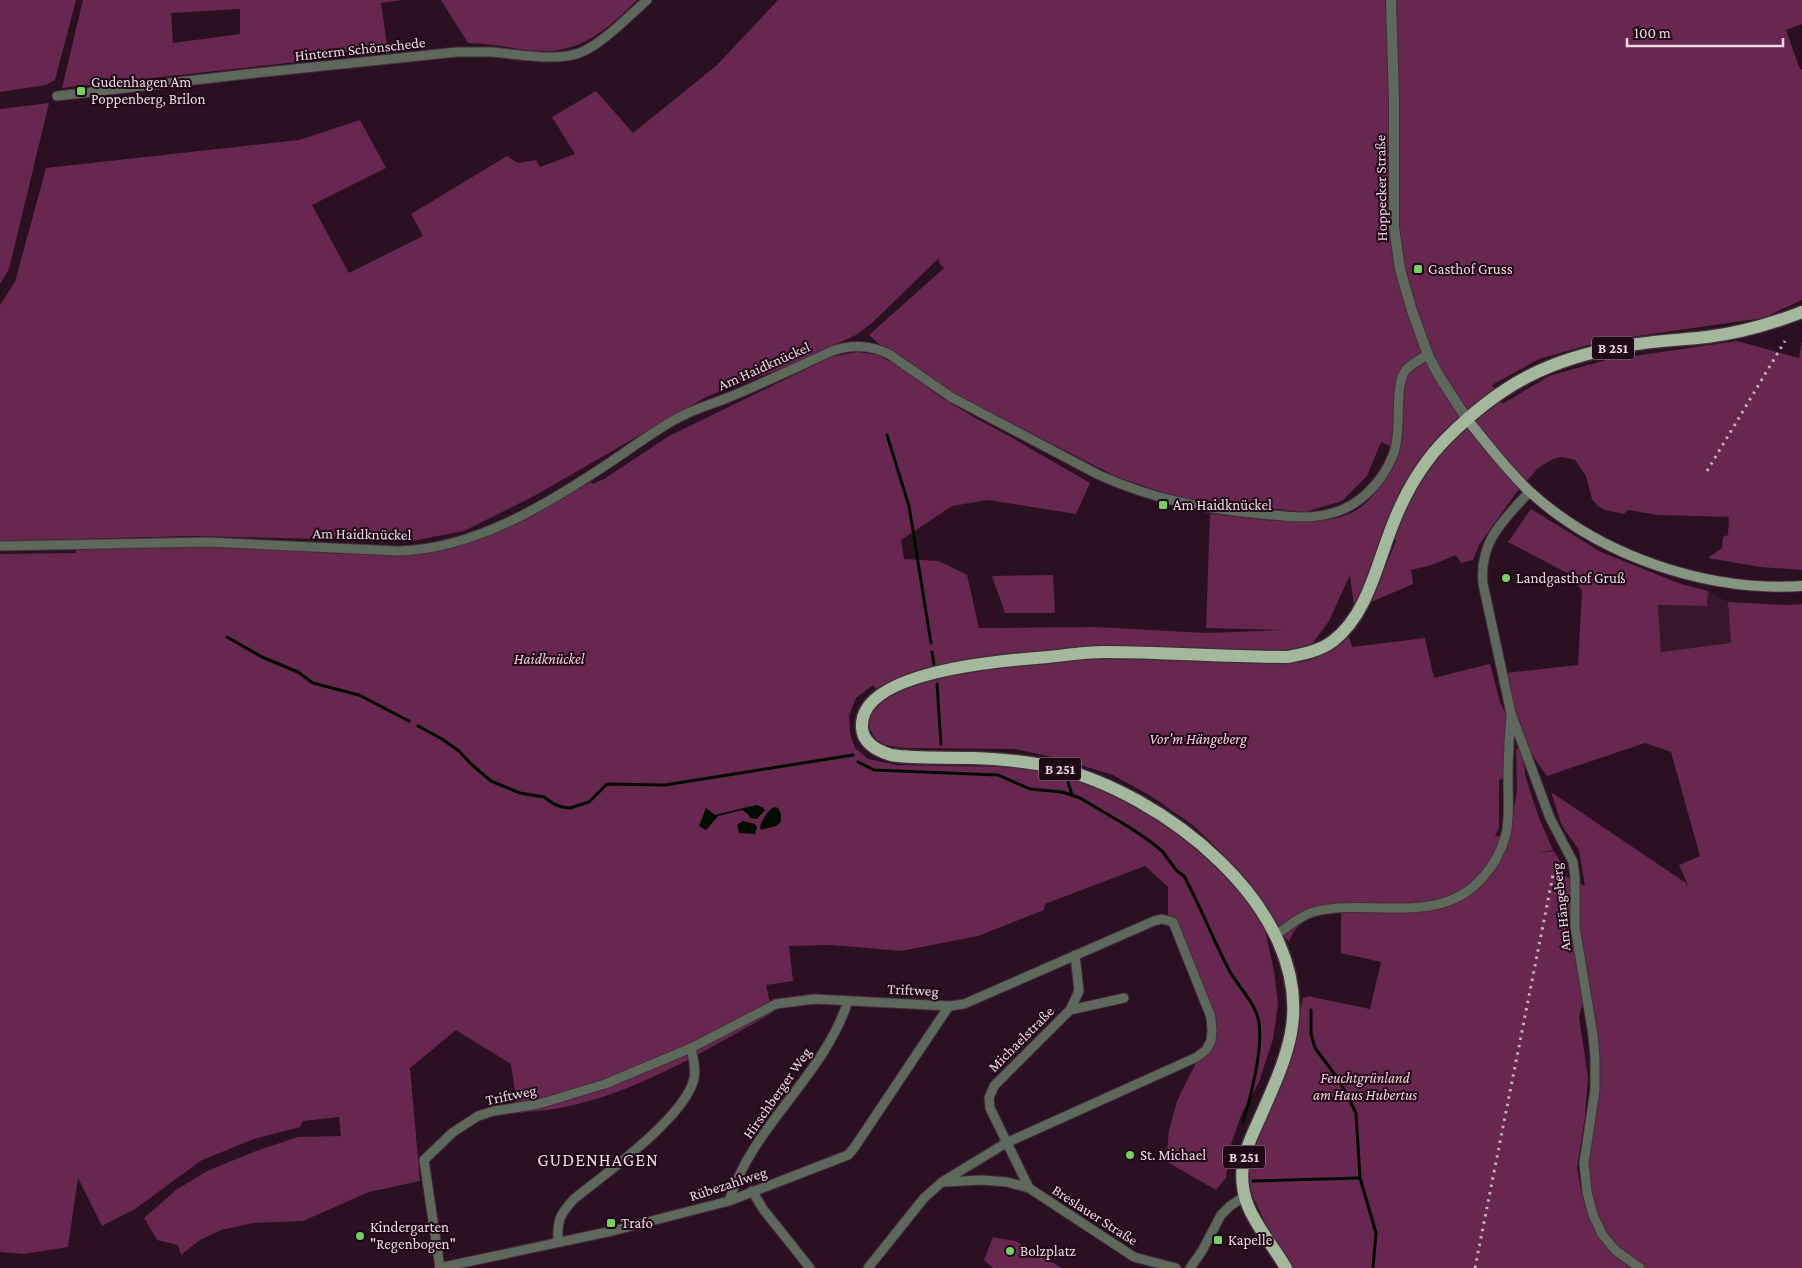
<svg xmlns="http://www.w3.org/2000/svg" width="1802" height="1268" font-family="'Crimson Pro',serif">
<rect width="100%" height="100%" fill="#2a1020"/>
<polygon fill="#38172b" points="1708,591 1728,602 1731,643 1661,652 1658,605 1707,606"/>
<g fill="#67274e" fill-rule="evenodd">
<polygon points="0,0 76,0 55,80 46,85 0,92"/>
<path d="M83,0H402L381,3L388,52L62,88ZM240,9V34L173,43L171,13Z"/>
<path d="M441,0H637C611,26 584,51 545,51C519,51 494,43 468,43Z"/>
<path d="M778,0H1802V24L1786,30L1799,67L1802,70V300L1763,318L1602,341L1539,359L1492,385L1502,404L1549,376L1606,360L1737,341L1799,358L1802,341V570L1760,567L1708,558L1722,548L1723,537L1728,535L1729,517L1658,515L1628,510L1624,514L1605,510L1598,506L1592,499L1586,476L1575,460L1562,457L1553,459L1538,468L1516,493L1479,545L1473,560L1461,563L1456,555L1432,565L1411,570L1413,584L1371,602L1396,541L1384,527L1368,576L1354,607L1350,575L1329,621L1312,644L1295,649L1298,663C1320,658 1331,652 1349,637L1352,647L1425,638L1434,678L1490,664L1500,702L1506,714L1504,778L1499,780V828L1495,836H1500L1499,843L1508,844L1517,790L1516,749L1521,748L1526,778L1539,818L1553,850L1538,853L1554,851L1562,864L1563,875L1585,886L1579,850L1562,826L1551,792L1686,883V889L1687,883L1679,865L1700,856L1671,752L1645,743L1547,776C1523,746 1514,710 1505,673L1578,665L1582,591L1571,575L1508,542L1531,509L1601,552L1681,584L1708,591L1707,606L1658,605L1661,652L1731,643L1728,602L1787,605L1802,604V1268H1646L1619,1249L1595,1215L1590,1188L1588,1154L1598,1088L1599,1045L1587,987L1579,1017L1588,1077L1585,1117L1577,1168L1582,1195L1590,1221L1613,1254L1636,1268H1287L1252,1195L1249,1177L1250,1158L1295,1043L1303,997L1307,998V996L1370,1009L1381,962L1341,953V912C1316,915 1299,916 1289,942L1273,923L1252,888L1227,858L1194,826L1154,798L1113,775L1057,758L1015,749L905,748L884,745L874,737L868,725L870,715L884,700L873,685L856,698L849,715L850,733L855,748L868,759L897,765L1003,767L1050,772L1089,784L1137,806L1192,845L1240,891L1265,930L1274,971L1278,1004L1273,1039L1259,1082L1242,1113L1230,1147L1226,1178L1216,1190L1169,1163L1167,1151L1169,1130L1177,1101L1208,1039L1207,1019L1177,932L1168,914V887L1145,866L1045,904L1044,910L978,936L901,951L831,945L789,946L793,981L766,985L772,1013C705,1051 637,1093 560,1108C546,1111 532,1111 518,1113L511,1064L456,1030L410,1068L420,1181L369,1192L303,1221L253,1223L221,1230L200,1240L181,1255L178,1245L157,1240L144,1218L176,1190L207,1171L256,1151L298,1137L341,1136L339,1117L303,1121L300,1127L254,1139L202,1160L135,1209L102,1226L78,1178L68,1247L24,1254L0,1252V554L76,553L75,546L234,547L345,554L402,553C443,565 553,503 591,482L593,484L604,479L669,436L831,357L858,352L878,355L898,366L942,398L977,419L1009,436L1090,483L1076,514L988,500L952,506L901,540L904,559L939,561L967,575L979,628L1097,627L1206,633L1284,630L1206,628L1210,514C1250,517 1328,533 1361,507C1379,493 1389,470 1399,450L1381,442L1367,476L1342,501L1305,512L1183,499L1117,477L933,383L888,352L869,335L944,268L939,263V258L872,323L856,335L788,366L706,397L536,495L464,531L412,541L193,536L0,541V305L15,282L46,168L299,140L360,120L386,168L312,205L349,273L423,236L411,214L507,156L518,163L536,160L540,167L575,154L552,117L596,91L633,133L717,65Z"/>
<polygon points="49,103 9,269 0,284 0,109"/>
<polygon points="1053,575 1055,613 1005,613 992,576"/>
<polygon points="993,1237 1015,1241 1062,1268 993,1268 984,1260"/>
</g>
<g fill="#000c00">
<polygon points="756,805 762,807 765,810 757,819 750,818 748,814 742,810 718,816 706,830 699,826 706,808 715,815"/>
<path d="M775,807L778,808L781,814V822L776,826L761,830L760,827C762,820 768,809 775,807Z"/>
<polygon points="743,821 755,824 757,827 755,834 739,833 737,825"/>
</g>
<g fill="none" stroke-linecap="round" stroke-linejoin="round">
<g stroke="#000c00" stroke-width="3">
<polyline points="887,435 909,506 931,643"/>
<polyline points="227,637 262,657 298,672 313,683 359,695 409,721"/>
<polyline points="932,652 934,665"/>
<polyline points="937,684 941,744"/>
<polyline points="418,726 442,739 459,751 471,764 491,781 520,793 544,797 554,804 562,807 570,808 589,802 607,784 665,785 853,755"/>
<path d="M858,762L874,770L998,775L1030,789L1062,792L1080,798L1129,827L1151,842L1162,851L1177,871L1184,876C1201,907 1213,940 1229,970C1239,988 1256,1003 1259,1023C1263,1049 1251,1097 1243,1122"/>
<polyline points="1068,782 1072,795"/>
<polyline points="1311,1010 1311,1034 1315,1048 1339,1080 1356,1113 1360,1178 1376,1233 1373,1268"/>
<polyline points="1253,1181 1360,1178"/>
</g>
<g stroke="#452c3b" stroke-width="11">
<g id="minor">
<path d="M57,96L247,74L457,52C469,52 481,52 492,52C518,54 560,63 584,51C605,41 629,16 647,0"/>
<path d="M1530,491C1503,521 1479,541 1483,584L1511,713L1550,818L1573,862L1575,877V927L1593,1035L1595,1058V1090L1584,1163L1587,1192L1593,1215L1602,1234L1615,1250L1640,1268"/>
<path d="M0,546L207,542L399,551C474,549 546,505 606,465C629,450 652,432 676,419C693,409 713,404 732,396C766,382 799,366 832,351C852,344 869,345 889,354L951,397L1099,475C1155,500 1200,508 1261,514C1285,516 1309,520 1332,513C1360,506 1383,481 1393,455C1403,431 1393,385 1406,370C1412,363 1421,359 1428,355"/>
<path d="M1274,936C1287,928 1299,916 1313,912C1369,897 1440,928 1483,877C1494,865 1502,849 1506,834C1510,816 1508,798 1508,780C1508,759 1509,737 1511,716"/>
<polyline points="1070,1010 1124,998"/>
<polyline points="945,1182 982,1180 1007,1182 1029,1188 1134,1257 1176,1268"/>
<polyline points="1029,1188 990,1108 989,1098 994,1086 1070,1010 1079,991 1075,955"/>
<polyline points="752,1191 763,1209 810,1268"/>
<path d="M729,1201C752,1126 824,1076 848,1001"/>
<path d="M558,1242C557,1221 559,1215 574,1199C606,1173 681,1120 693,1082C697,1071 693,1058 691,1048"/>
<polyline points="439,1268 612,1231 729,1201 848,1155 854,1148 949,1006"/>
<polyline points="440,1268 424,1160 452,1133 478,1116 494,1111 539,1104 605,1084 691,1048 776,1004 814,999 949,1006 964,1004 1154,921 1162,919 1173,922 1211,1017 1212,1031 1211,1041 1206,1050 1197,1057 1006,1143 942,1182 924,1198 868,1268"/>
<polyline points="1190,1268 1202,1251 1221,1215 1230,1206 1245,1196"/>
</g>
</g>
<g stroke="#452c3b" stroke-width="12">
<polyline id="tertiary" points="1391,0 1394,100 1394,227 1400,269 1412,311 1428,355 1439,376 1467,419"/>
</g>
<g stroke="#452c3b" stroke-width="12">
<path id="secondary" d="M1467,419C1487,444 1506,469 1529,491C1600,556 1706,592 1802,586"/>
</g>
<g stroke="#452c3b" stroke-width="15">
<path id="primary" d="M1286,1268C1274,1247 1257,1228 1248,1206C1243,1193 1241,1179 1243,1166C1245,1150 1252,1135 1259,1120C1271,1092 1285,1064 1291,1033C1314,908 1160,791 1052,767C1026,761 998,759 972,758C945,757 917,759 891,755C878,751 863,743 862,728C858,670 1009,660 1048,657C1067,655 1086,652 1105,652C1166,652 1226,657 1287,657C1303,654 1320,651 1333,641C1368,614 1377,563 1393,524C1405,493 1423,462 1447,438C1501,384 1549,359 1624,346C1652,341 1680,340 1707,337C1740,333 1771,324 1802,312"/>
</g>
<use href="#minor" stroke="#5e685c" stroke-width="9"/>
<use href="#tertiary" stroke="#5e685c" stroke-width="10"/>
<use href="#secondary" stroke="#859581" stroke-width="10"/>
<use href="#primary" stroke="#a4b89e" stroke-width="12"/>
<g stroke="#c5afbb" stroke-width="3" stroke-dasharray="2.5 5" stroke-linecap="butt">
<polyline points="1707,471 1785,341"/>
<polyline points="1475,1268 1553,875"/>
</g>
</g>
<g fill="#75d25b" stroke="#200716" stroke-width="2">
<rect x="76" y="86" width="10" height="10" rx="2.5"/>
<rect x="1413" y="264" width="10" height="10" rx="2.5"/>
<rect x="1158" y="500" width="10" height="10" rx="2.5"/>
<circle cx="1506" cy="578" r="5"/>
<circle cx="1130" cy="1155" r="5"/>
<rect x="606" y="1218" width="10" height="10" rx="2.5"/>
<circle cx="360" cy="1236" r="5"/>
<rect x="1213" y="1235" width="10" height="10" rx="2.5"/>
<circle cx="1010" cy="1251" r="5"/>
</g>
<g text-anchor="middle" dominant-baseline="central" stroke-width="4" stroke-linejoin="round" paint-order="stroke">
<g fill="#200716" stroke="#b09ba6" stroke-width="1">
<rect x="1592" y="336.5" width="42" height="23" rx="4"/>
<rect x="1039" y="757.5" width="42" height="23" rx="4"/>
<rect x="1223" y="1145.5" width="42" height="23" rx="4"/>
</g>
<g font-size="14" font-weight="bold" fill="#eedae4">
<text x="1613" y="348">B 251</text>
<text x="1060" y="769">B 251</text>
<text x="1244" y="1157">B 251</text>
</g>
<g font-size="15" fill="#eedae4" stroke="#200716">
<text transform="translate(360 49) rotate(-6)">Hinterm Schönschede</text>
<text transform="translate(1381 188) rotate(-91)">Hoppecker Straße</text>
<text transform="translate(764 366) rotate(-24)">Am Haidknückel</text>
<text transform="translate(362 534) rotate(1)">Am Haidknückel</text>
<text transform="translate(1561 907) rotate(-96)">Am Hängeberg</text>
<text transform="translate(913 990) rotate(3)">Triftweg</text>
<text transform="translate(1021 1039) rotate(-45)">Michaelstraße</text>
<text transform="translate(777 1093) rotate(-55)">Hirschberger Weg</text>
<text transform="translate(511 1095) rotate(-12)">Triftweg</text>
<text transform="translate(728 1184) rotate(-18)">Rübezahlweg</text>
<text transform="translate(1095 1215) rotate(33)">Breslauer Straße</text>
</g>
<g font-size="15" fill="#eedae4" stroke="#200716" text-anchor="start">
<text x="91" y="82">Gudenhagen Am<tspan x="91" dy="17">Poppenberg, Brilon</tspan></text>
<text x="1428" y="269">Gasthof Gruss</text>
<text x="1173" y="505">Am Haidknückel</text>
<text x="1516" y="578">Landgasthof Gruß</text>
<text x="1140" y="1155">St. Michael</text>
<text x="621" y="1223">Trafo</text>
<text x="370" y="1227">Kindergarten<tspan x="370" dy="17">"Regenbogen"</tspan></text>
<text x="1228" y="1240">Kapelle</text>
<text x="1020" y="1251">Bolzplatz</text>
</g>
<g font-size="15" font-style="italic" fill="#fbcce5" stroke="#200716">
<text x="549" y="659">Haidknückel</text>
<text x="1198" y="739">Vor'm Hängeberg</text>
<text x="1365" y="1078">Feuchtgrünland<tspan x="1365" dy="17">am Haus Hubertus</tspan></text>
</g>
<g font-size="18" letter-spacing="1" fill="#eedae4" stroke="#200716">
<text x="598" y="1160">GUDENHAGEN</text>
</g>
</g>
<path d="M1627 38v8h156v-8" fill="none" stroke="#eedae4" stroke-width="2.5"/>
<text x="1634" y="38" font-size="15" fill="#eedae4" stroke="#200716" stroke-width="4" paint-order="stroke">100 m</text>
</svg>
